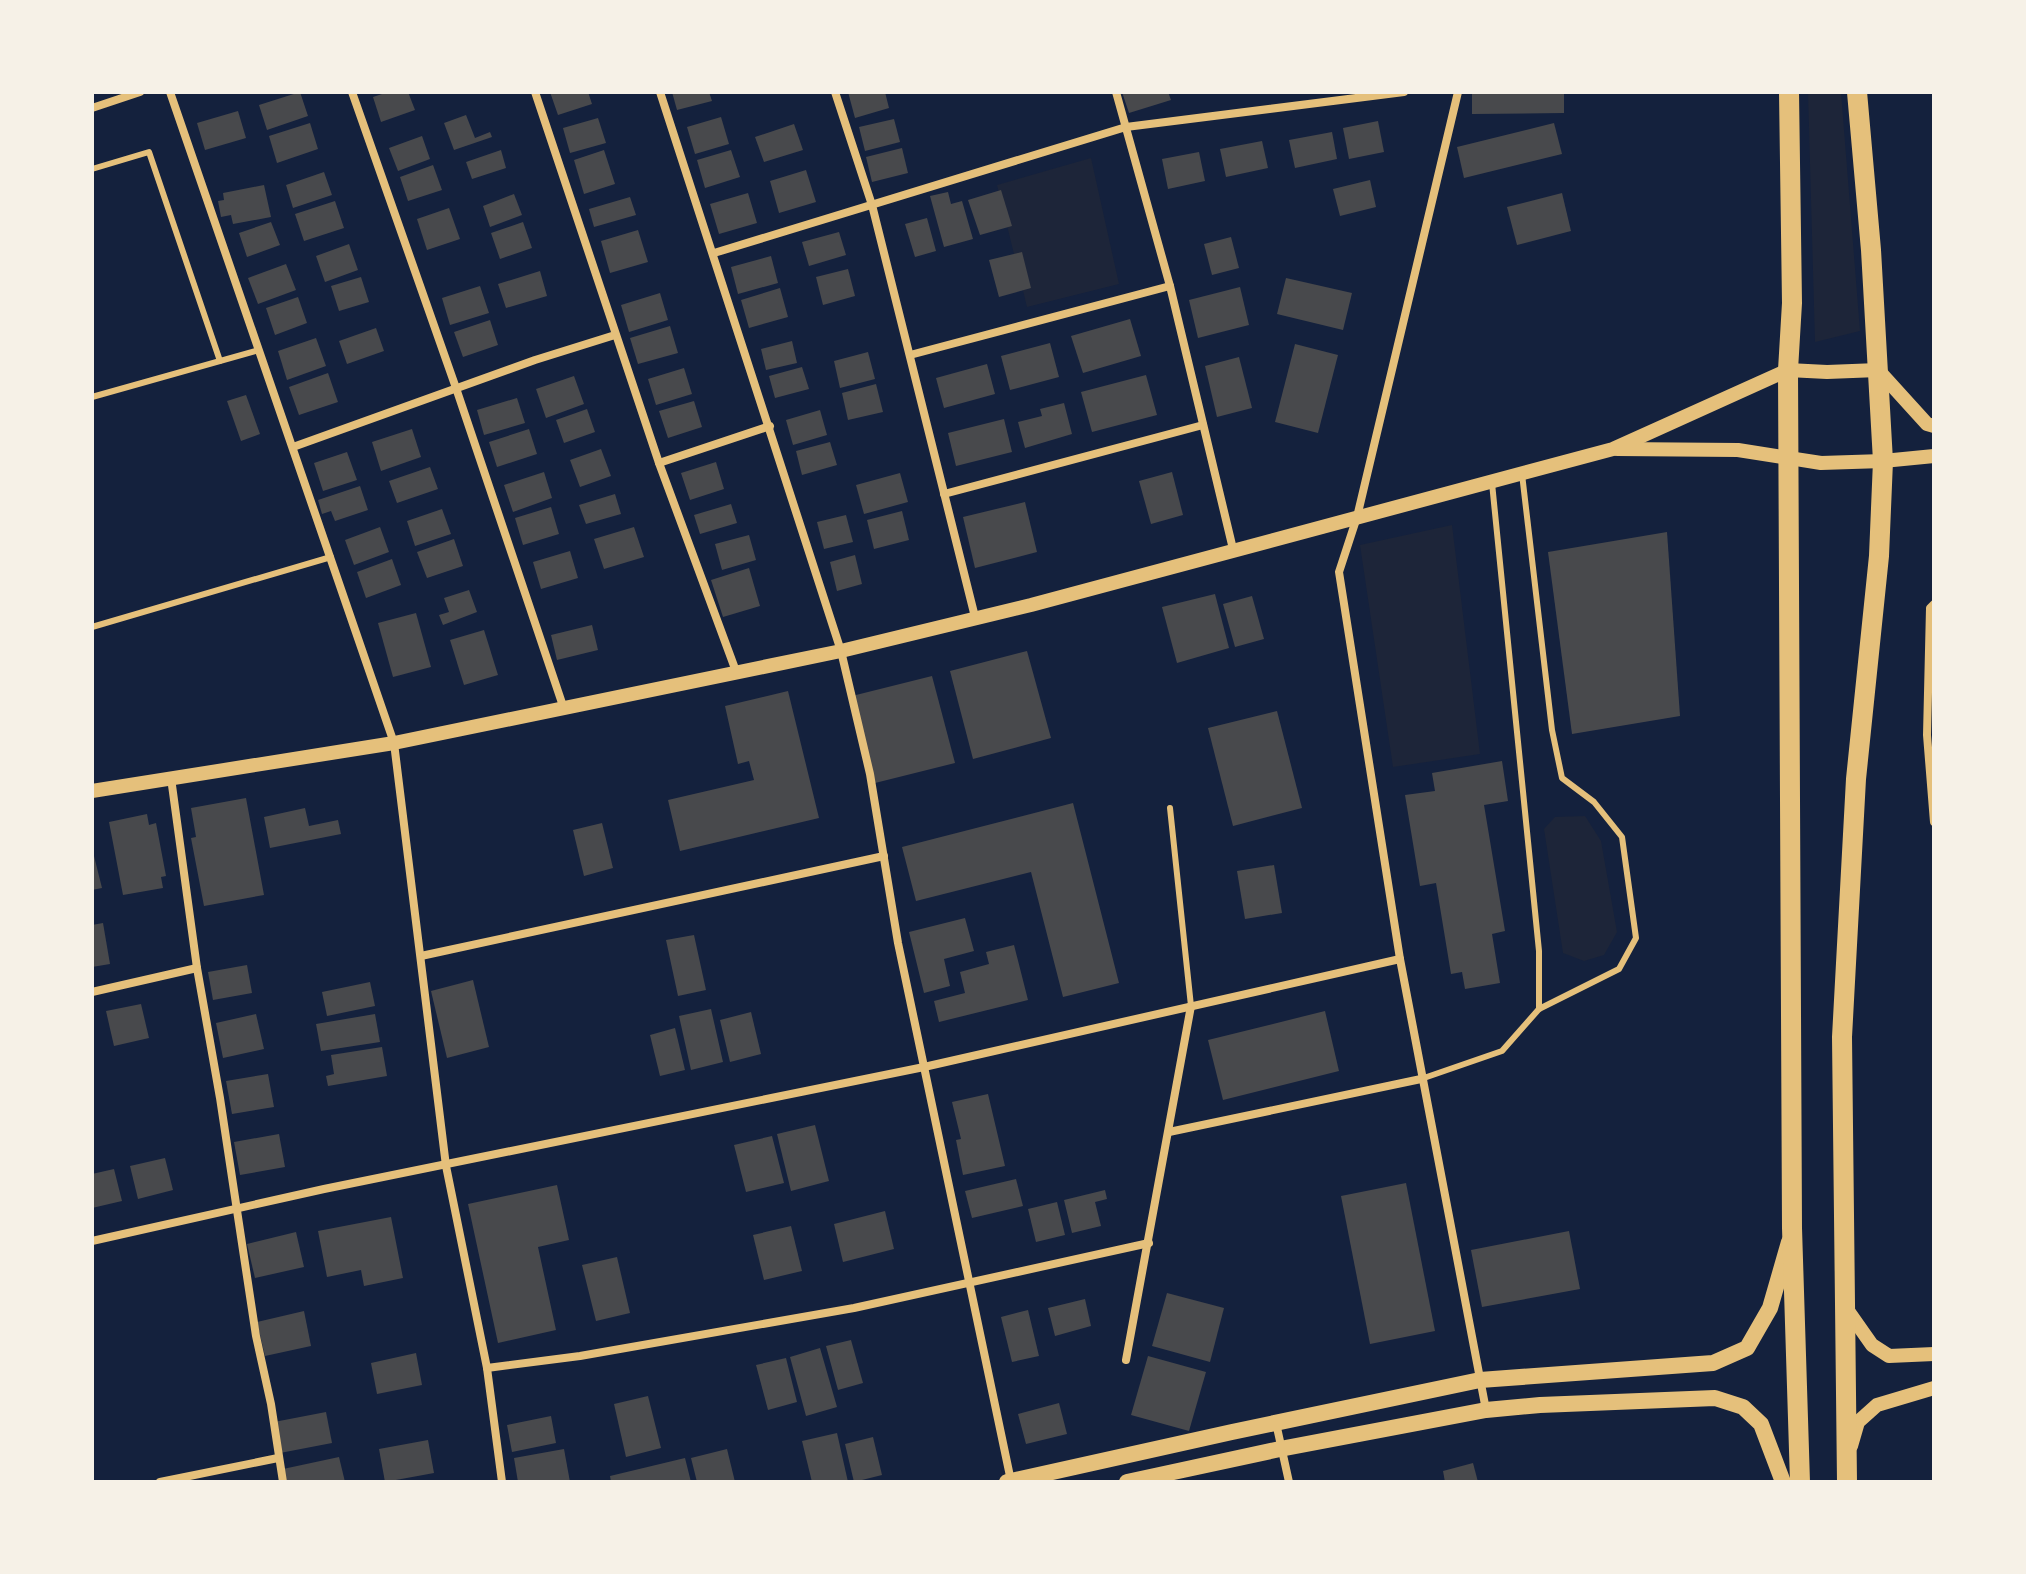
<svg xmlns="http://www.w3.org/2000/svg" width="2026" height="1574" font-family="'Sofia Sans Condensed',sans-serif">
<rect width="100%" height="100%" fill="#14213d"/>
<g fill="#1d2539">
<polygon points="1808,92 1841,92 1860,331 1815,342"/>
<polygon points="1091,158 1119,284 1027,307 997,185"/>
<polygon points="1452,525 1480,754 1393,767 1360,545"/>
<polygon points="1585,816 1601,841 1617,932 1604,955 1584,961 1563,953 1544,829 1555,817"/>
</g>
<g fill="#48494c">
<polygon points="300,92 308,116 267,130 259,105"/>
<polygon points="388,92 408,92 415,110 381,122 373,97"/>
<polygon points="550,92 588,92 592,104 558,115"/>
<polygon points="672,92 709,92 712,101 677,110"/>
<polygon points="848,92 885,92 889,108 855,118"/>
<polygon points="1122,92 1168,92 1171,100 1129,113"/>
<polygon points="1472,92 1564,92 1564,113 1472,114"/>
<polygon points="238,111 246,138 205,150 197,123"/>
<polygon points="466,115 475,138 490,132 492,137 454,150 444,123"/>
<polygon points="721,117 729,144 695,154 687,127"/>
<polygon points="598,118 606,143 570,153 563,128"/>
<polygon points="894,119 900,142 865,151 859,127"/>
<polygon points="1378,121 1384,152 1349,159 1343,128"/>
<polygon points="310,123 318,149 277,163 269,136"/>
<polygon points="1554,123 1562,154 1464,178 1457,147"/>
<polygon points="794,124 803,150 764,162 755,137"/>
<polygon points="1332,132 1337,159 1295,168 1289,140"/>
<polygon points="422,136 430,159 398,171 389,148"/>
<polygon points="1262,141 1268,168 1226,177 1220,149"/>
<polygon points="902,148 908,173 872,182 866,157"/>
<polygon points="501,150 506,168 472,179 466,162"/>
<polygon points="604,150 615,184 584,194 574,160"/>
<polygon points="731,150 740,177 705,188 697,160"/>
<polygon points="1199,152 1205,181 1168,189 1162,159"/>
<polygon points="433,165 442,190 408,201 400,177"/>
<polygon points="806,170 816,202 779,213 770,181"/>
<polygon points="324,172 332,195 293,208 286,185"/>
<polygon points="1370,180 1376,207 1340,216 1333,189"/>
<polygon points="264,185 271,217 233,224 231,215 221,217 218,201 224,200 223,193"/>
<polygon points="1001,190 1012,226 980,235 968,200"/>
<polygon points="948,192 951,204 962,201 973,239 944,247 930,196"/>
<polygon points="748,193 757,223 719,234 710,204"/>
<polygon points="1562,193 1571,231 1517,245 1507,207"/>
<polygon points="514,194 522,215 490,227 483,206"/>
<polygon points="630,197 636,215 594,227 589,209"/>
<polygon points="335,201 344,228 304,241 295,214"/>
<polygon points="449,208 460,239 427,250 417,219"/>
<polygon points="927,218 936,251 915,257 905,224"/>
<polygon points="271,222 280,245 247,257 239,233"/>
<polygon points="523,222 532,248 500,259 491,233"/>
<polygon points="638,230 648,262 610,273 601,241"/>
<polygon points="839,232 846,255 809,266 802,242"/>
<polygon points="1231,237 1239,268 1212,275 1204,244"/>
<polygon points="349,244 358,270 325,282 316,256"/>
<polygon points="1022,252 1031,288 999,297 989,260"/>
<polygon points="771,256 778,283 738,294 731,267"/>
<polygon points="286,264 296,290 258,304 248,278"/>
<polygon points="848,269 855,296 823,305 816,277"/>
<polygon points="540,271 547,296 506,308 498,284"/>
<polygon points="361,277 369,302 339,311 331,286"/>
<polygon points="1286,278 1352,293 1343,330 1277,314"/>
<polygon points="480,286 489,313 450,325 442,298"/>
<polygon points="1240,287 1249,325 1198,338 1189,300"/>
<polygon points="780,288 788,317 749,328 741,300"/>
<polygon points="660,293 668,320 629,332 621,305"/>
<polygon points="298,297 307,323 275,335 266,308"/>
<polygon points="1130,319 1141,356 1083,373 1071,336"/>
<polygon points="490,320 498,345 463,357 454,332"/>
<polygon points="670,326 678,353 638,364 630,338"/>
<polygon points="376,328 384,351 347,364 339,341"/>
<polygon points="316,338 326,366 287,380 278,351"/>
<polygon points="792,341 797,363 766,370 761,349"/>
<polygon points="1050,343 1059,377 1010,390 1001,356"/>
<polygon points="1295,344 1338,355 1318,433 1275,422"/>
<polygon points="868,352 875,379 840,388 834,361"/>
<polygon points="1239,357 1252,408 1217,417 1205,366"/>
<polygon points="987,364 995,394 944,408 936,378"/>
<polygon points="802,367 809,389 775,398 769,376"/>
<polygon points="684,368 692,394 656,405 648,379"/>
<polygon points="328,373 338,402 299,415 289,387"/>
<polygon points="1146,375 1157,415 1092,432 1081,392"/>
<polygon points="574,376 584,404 546,418 536,389"/>
<polygon points="876,384 883,412 848,420 842,393"/>
<polygon points="246,395 260,434 241,441 227,401"/>
<polygon points="517,398 525,423 484,435 477,410"/>
<polygon points="694,401 702,427 668,438 659,411"/>
<polygon points="1064,403 1072,434 1025,448 1018,422 1042,416 1040,409"/>
<polygon points="587,409 595,432 564,443 556,420"/>
<polygon points="820,410 827,435 793,445 786,420"/>
<polygon points="1004,419 1012,452 956,466 948,433"/>
<polygon points="412,429 421,457 381,471 372,442"/>
<polygon points="529,429 537,454 497,467 489,442"/>
<polygon points="830,442 837,465 802,475 796,451"/>
<polygon points="601,449 611,476 580,487 570,460"/>
<polygon points="347,452 357,480 323,491 314,463"/>
<polygon points="716,462 724,489 690,500 681,473"/>
<polygon points="430,467 438,489 397,503 389,481"/>
<polygon points="544,472 552,498 513,512 504,485"/>
<polygon points="1172,472 1183,515 1151,524 1139,481"/>
<polygon points="900,473 908,502 864,514 856,485"/>
<polygon points="360,486 368,510 335,521 331,511 322,514 318,500"/>
<polygon points="615,494 621,514 586,524 579,505"/>
<polygon points="1025,502 1037,552 975,568 963,517"/>
<polygon points="731,504 737,523 700,534 694,515"/>
<polygon points="551,507 559,534 523,545 515,518"/>
<polygon points="442,509 451,534 415,546 407,521"/>
<polygon points="902,511 909,540 874,549 867,520"/>
<polygon points="846,515 853,542 824,549 817,522"/>
<polygon points="380,527 389,552 354,565 345,540"/>
<polygon points="634,527 644,557 604,569 594,539"/>
<polygon points="1667,532 1680,716 1572,734 1548,552"/>
<polygon points="749,535 756,560 722,570 715,544"/>
<polygon points="454,539 463,566 427,578 417,552"/>
<polygon points="570,551 578,578 541,589 533,562"/>
<polygon points="855,555 862,584 837,591 830,562"/>
<polygon points="392,559 401,585 366,598 357,572"/>
<polygon points="749,568 760,606 723,617 711,580"/>
<polygon points="469,590 477,612 443,625 439,615 449,612 444,598"/>
<polygon points="1215,594 1229,648 1177,663 1162,607"/>
<polygon points="1252,596 1264,639 1235,647 1223,604"/>
<polygon points="416,613 431,667 393,677 378,623"/>
<polygon points="592,625 598,650 557,660 551,635"/>
<polygon points="484,630 498,675 464,685 450,640"/>
<polygon points="1027,651 1051,738 973,759 950,671"/>
<polygon points="932,676 955,763 875,783 852,696"/>
<polygon points="788,691 819,818 680,851 668,800 754,780 749,761 738,764 725,706"/>
<polygon points="1277,711 1302,808 1233,826 1208,728"/>
<polygon points="1502,761 1508,801 1484,805 1505,931 1492,934 1500,983 1465,989 1462,972 1451,974 1436,883 1420,886 1405,795 1435,791 1432,773"/>
<polygon points="246,798 264,895 204,906 191,838 196,837 191,808"/>
<polygon points="1073,803 1119,983 1063,997 1031,872 916,901 902,847"/>
<polygon points="305,808 309,826 338,820 341,834 270,848 264,817"/>
<polygon points="147,814 149,825 156,823 166,876 161,877 163,888 123,895 109,822"/>
<polygon points="602,823 613,868 584,876 573,830"/>
<polygon points="92,848 102,888 92,890"/>
<polygon points="1274,865 1282,913 1245,919 1237,871"/>
<polygon points="965,918 974,951 944,959 950,986 924,993 909,932"/>
<polygon points="103,923 110,964 92,967 92,925"/>
<polygon points="694,935 706,990 678,996 666,940"/>
<polygon points="1014,945 1028,1000 939,1022 934,1001 965,993 960,972 989,964 986,952"/>
<polygon points="247,965 252,993 213,1000 208,972"/>
<polygon points="473,980 489,1047 447,1058 431,991"/>
<polygon points="370,982 375,1006 327,1016 322,992"/>
<polygon points="141,1004 149,1038 114,1046 106,1011"/>
<polygon points="711,1009 723,1062 691,1070 679,1016"/>
<polygon points="1325,1011 1339,1071 1223,1100 1208,1040"/>
<polygon points="751,1012 761,1054 730,1062 720,1020"/>
<polygon points="256,1014 264,1049 223,1058 216,1023"/>
<polygon points="375,1014 380,1042 321,1051 316,1024"/>
<polygon points="675,1028 685,1070 660,1076 650,1035"/>
<polygon points="382,1047 387,1076 328,1086 326,1076 334,1074 331,1055"/>
<polygon points="268,1074 274,1107 232,1114 226,1081"/>
<polygon points="988,1094 1005,1166 963,1175 956,1140 961,1139 952,1102"/>
<polygon points="815,1125 829,1181 791,1191 777,1134"/>
<polygon points="279,1134 285,1167 240,1175 234,1142"/>
<polygon points="772,1136 784,1183 746,1192 734,1145"/>
<polygon points="165,1158 173,1190 138,1199 130,1166"/>
<polygon points="114,1169 122,1201 92,1208 92,1174"/>
<polygon points="1016,1179 1023,1206 972,1218 965,1191"/>
<polygon points="1406,1183 1435,1331 1370,1344 1341,1196"/>
<polygon points="557,1185 569,1240 538,1247 556,1330 498,1343 468,1204"/>
<polygon points="1105,1190 1107,1199 1095,1202 1101,1226 1072,1233 1064,1200"/>
<polygon points="1057,1202 1065,1235 1036,1242 1028,1209"/>
<polygon points="885,1211 894,1249 843,1262 834,1224"/>
<polygon points="391,1217 403,1278 364,1286 361,1270 327,1277 318,1231"/>
<polygon points="791,1226 802,1271 764,1280 753,1235"/>
<polygon points="1569,1231 1580,1289 1482,1307 1471,1250"/>
<polygon points="296,1232 304,1267 255,1278 247,1244"/>
<polygon points="617,1257 630,1313 596,1321 582,1265"/>
<polygon points="1167,1293 1224,1308 1210,1362 1152,1346"/>
<polygon points="1085,1299 1091,1326 1055,1336 1048,1308"/>
<polygon points="1028,1310 1039,1356 1012,1362 1001,1317"/>
<polygon points="304,1311 311,1346 265,1356 257,1322"/>
<polygon points="851,1340 863,1383 838,1390 826,1346"/>
<polygon points="820,1348 837,1407 806,1416 790,1357"/>
<polygon points="416,1353 422,1385 377,1394 371,1363"/>
<polygon points="1148,1356 1206,1372 1189,1431 1131,1415"/>
<polygon points="786,1358 797,1402 768,1410 756,1365"/>
<polygon points="648,1396 661,1448 626,1457 614,1404"/>
<polygon points="1059,1403 1067,1434 1026,1444 1018,1414"/>
<polygon points="326,1412 332,1443 280,1453 274,1422"/>
<polygon points="551,1416 556,1443 512,1452 507,1425"/>
<polygon points="837,1433 848,1482 812,1482 802,1441"/>
<polygon points="873,1437 882,1475 854,1482 845,1444"/>
<polygon points="428,1440 434,1473 385,1482 379,1449"/>
<polygon points="564,1449 570,1482 518,1482 514,1458"/>
<polygon points="727,1449 735,1482 697,1482 691,1458"/>
<polygon points="339,1457 345,1482 285,1482 283,1469"/>
<polygon points="685,1458 691,1482 611,1482 610,1476"/>
<polygon points="1473,1463 1478,1482 1445,1482 1443,1471"/>
</g>
<g fill="none" stroke-linecap="round" stroke-linejoin="round">
<g stroke="#e5c07b" stroke-width="6">
<polyline points="92,169 149,152 220,361"/>
<polyline points="92,397 259,350"/>
<polyline points="1492,483 1539,951 1539,1009"/>
<polyline points="92,627 331,557"/>
<polyline points="1170,808 1191,1006"/>
<polyline points="1421,1079 1502,1051 1539,1009 1619,969 1636,938 1622,837 1594,802 1562,778 1552,730 1522,474"/>
</g>
<g stroke="#e5c07b" stroke-width="8">
<polyline points="170,92 394,743 446,1166 487,1368 502,1482"/>
<polyline points="352,92 456,388 564,709"/>
<polyline points="535,92 659,463 737,674"/>
<polyline points="660,92 841,651 870,774 898,943 1011,1481"/>
<polyline points="835,92 872,205 975,617"/>
<polyline points="1116,92 1170,286 1233,549"/>
<polyline points="1458,92 1357,517 1339,572 1400,959 1486,1410"/>
<polyline points="92,108 140,92"/>
<polyline points="714,253 1126,127 1404,92"/>
<polyline points="910,355 1170,286"/>
<polyline points="293,447 535,360 615,335"/>
<polyline points="659,463 770,426"/>
<polyline points="944,494 1203,425"/>
<polyline points="1934,604 1930,608 1927,735 1934,822"/>
<polyline points="171,778 197,968 220,1098 256,1336 271,1404 283,1482"/>
<polyline points="421,956 884,856"/>
<polyline points="92,992 197,968"/>
<polyline points="1169,1132 1421,1079"/>
<polyline points="92,1241 324,1189 924,1067 1400,959"/>
<polyline points="1126,1360 1191,1006"/>
<polyline points="487,1368 580,1356 854,1308 1149,1243"/>
<polyline points="1276,1423 1289,1482"/>
<polyline points="160,1482 278,1458"/>
</g>
<g stroke="#e5c07b" stroke-width="14">
<polyline points="1617,449 1738,450 1821,463 1883,461 1934,456"/>
<polyline points="92,791 394,743 841,651 1031,605 1613,449 1788,370 1827,372 1878,370 1927,424 1934,426"/>
<polyline points="1846,1308 1872,1345 1889,1356 1934,1354"/>
<polyline points="1851,1446 1858,1422 1877,1405 1934,1388"/>
</g>
<g stroke="#e5c07b" stroke-width="16">
<polyline points="1007,1482 1232,1432 1480,1380 1713,1363 1747,1348 1770,1308 1789,1242"/>
<polyline points="1127,1482 1280,1449 1486,1410 1540,1405 1715,1398 1743,1407 1761,1424 1783,1482"/>
</g>
<g stroke="#e5c07b" stroke-width="20">
<polyline points="1789,92 1792,303 1788,370 1792,1228 1800,1482"/>
<polyline points="1847,1482 1842,1037 1856,779 1879,556 1883,461 1871,250 1857,92"/>
</g>
</g>
<rect width="2026" height="1574" fill="none" stroke="#f6f1e7" stroke-width="188"/>
</svg>
